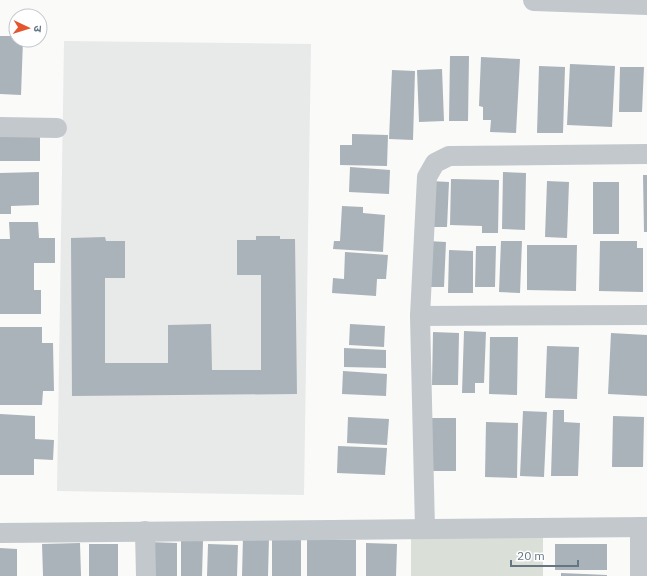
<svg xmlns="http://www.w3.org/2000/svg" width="647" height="576" font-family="'IBM Plex Sans','Noto Sans Devanagari',sans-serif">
<rect width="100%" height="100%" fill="#fafaf8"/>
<polygon fill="#e8e9e9" points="64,41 311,44 304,495 57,491"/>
<polygon fill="#dadfd7" points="543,536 543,576 411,576 411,537"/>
<g fill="#aab3b9">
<polygon points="0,36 16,36 16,40 23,40 21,95 0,94"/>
<polygon points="450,56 469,56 468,121 449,121"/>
<polygon points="481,57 520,59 516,133 490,132 491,120 483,120 483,107 479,106"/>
<polygon points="570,64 615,66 612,127 567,125"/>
<polygon points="539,66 565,67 563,133 537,133"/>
<polygon points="620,67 644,67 642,112 619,112"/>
<polygon points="442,69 444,121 419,122 417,70"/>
<polygon points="392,70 415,71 413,140 389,139"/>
<rect x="0" y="129" width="40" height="32"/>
<polygon points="352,134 388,135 387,166 340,165 340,145 352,145"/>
<polygon points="350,167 390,170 389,194 349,192"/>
<polygon points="39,172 39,205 11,206 11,214 0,214 0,173"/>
<polygon points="503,172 526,173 525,230 502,229"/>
<polygon points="643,175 647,175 647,232 644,232"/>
<polygon points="451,179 499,180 498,233 482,233 482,226 450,225"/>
<polygon points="431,181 449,182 447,227 430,227"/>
<polygon points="547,181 569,182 567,238 545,237"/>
<rect x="593" y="182" width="26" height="52"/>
<polygon points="342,206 363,207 363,213 385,215 383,252 333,249 334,241 340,241"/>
<polygon points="9,222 38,222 39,238 55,238 55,263 34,263 34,290 41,290 41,314 0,314 0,239 10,239"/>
<polygon points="256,236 280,236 280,239 295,239 297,394 72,396 71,238 105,237 106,241 125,241 125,278 105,278 105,363 168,363 168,325 211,324 212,370 261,370 261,275 237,275 237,240 256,240"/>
<polygon points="428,241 446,242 444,287 426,287"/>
<polygon points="501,241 522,241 520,293 499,292"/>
<polygon points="600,241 637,241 637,248 643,248 643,292 599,291"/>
<polygon points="527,245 577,245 576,291 527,290"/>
<polygon points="476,246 496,246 495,287 475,287"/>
<polygon points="449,250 473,251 473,293 448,293"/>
<polygon points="345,252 388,255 386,279 377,279 376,296 332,293 333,278 344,279"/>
<polygon points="350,324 385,326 384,347 349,345"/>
<polygon points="0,327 42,327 42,343 53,343 54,391 43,391 42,405 0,405"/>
<polygon points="464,331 486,332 484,383 475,383 475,393 462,393"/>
<polygon points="433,332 459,333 458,385 432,385"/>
<polygon points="611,333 647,335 647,396 608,394"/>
<polygon points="490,337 518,337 517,395 489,394"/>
<polygon points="547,346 579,347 577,399 545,398"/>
<polygon points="344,348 386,350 386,368 344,367"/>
<polygon points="343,371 387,374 386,396 342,394"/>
<polygon points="553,410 564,410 564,422 580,423 578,476 551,476"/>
<polygon points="523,411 547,412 544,477 520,476"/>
<polygon points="0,414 35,416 35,439 54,440 53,460 34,459 34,475 0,475"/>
<polygon points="613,416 644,417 643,467 612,467"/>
<polygon points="348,417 389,419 387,445 347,443"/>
<polygon points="426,418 456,418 456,471 425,471"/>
<polygon points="486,422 518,423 517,478 485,477"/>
<polygon points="338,446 387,448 385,475 337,473"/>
<rect x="272" y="536" width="29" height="40"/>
<polygon points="243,537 269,538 268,576 242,576"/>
<rect x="307" y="540" width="49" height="36"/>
<polygon points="181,541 203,541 202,576 181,576"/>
<polygon points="149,542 177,543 177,576 149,576"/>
<polygon points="80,543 81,576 43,576 42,544"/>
<polygon points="366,543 397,544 396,576 366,576"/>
<rect x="89" y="544" width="29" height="32"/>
<polygon points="208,544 238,545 237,576 207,576"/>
<rect x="555" y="544" width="52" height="26"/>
<polygon points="0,548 17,549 17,576 0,576"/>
<polygon points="561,573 607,575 607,576 561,576"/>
</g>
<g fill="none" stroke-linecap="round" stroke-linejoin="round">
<g stroke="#c3c8cc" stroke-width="20">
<polyline points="0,127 57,128"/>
<polyline points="420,316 647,315"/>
<polyline points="640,527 640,576"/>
<polyline points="425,529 420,316 427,177 435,163 449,156 647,154"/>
<polyline points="145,531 146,576"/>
<polyline points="0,533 647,527"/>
</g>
<polyline stroke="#c3c8cc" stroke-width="22" points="534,0 647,4"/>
</g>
<g transform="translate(28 28) rotate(94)"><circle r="19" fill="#ffffff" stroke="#c1c8cd"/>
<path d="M0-3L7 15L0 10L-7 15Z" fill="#e4572e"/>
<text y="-6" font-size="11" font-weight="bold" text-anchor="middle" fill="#657683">उ</text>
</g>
<path d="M511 560v6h67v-6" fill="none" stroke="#657683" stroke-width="2"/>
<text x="517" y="560" font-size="12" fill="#657683" stroke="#ffffff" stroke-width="3" paint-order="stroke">20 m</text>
</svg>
